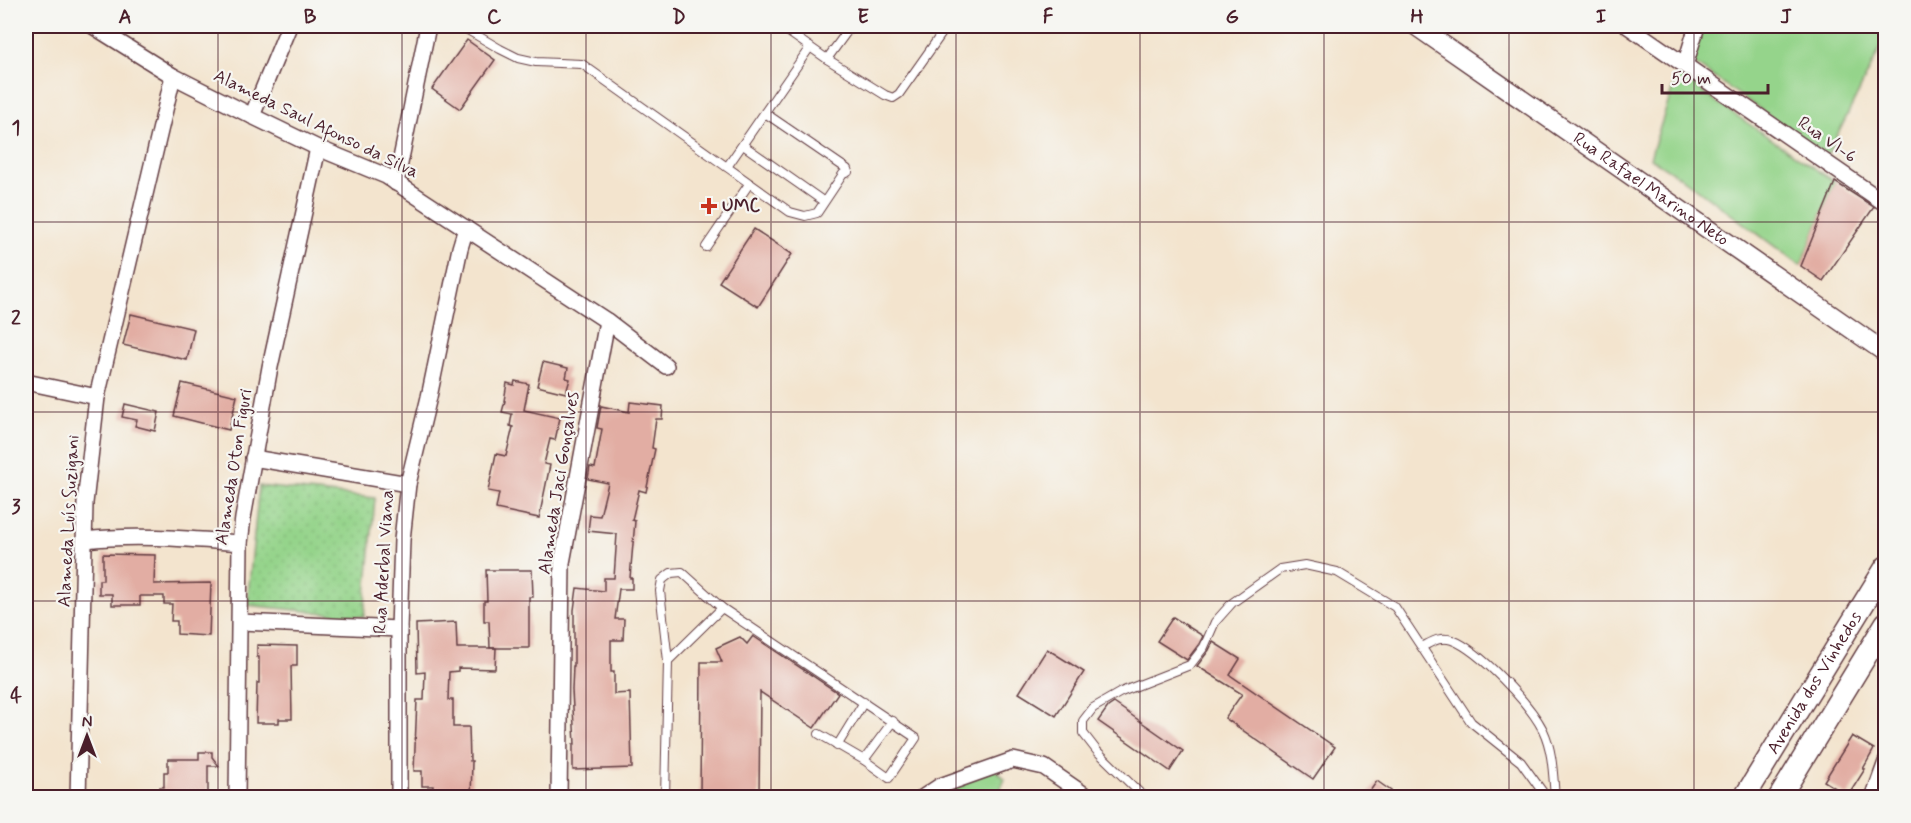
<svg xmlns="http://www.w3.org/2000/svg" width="1911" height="823" font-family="Mynerve,sans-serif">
<defs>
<pattern id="park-dots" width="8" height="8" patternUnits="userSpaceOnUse" patternTransform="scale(1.5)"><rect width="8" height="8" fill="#95d48b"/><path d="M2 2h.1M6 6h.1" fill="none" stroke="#82b678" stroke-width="1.8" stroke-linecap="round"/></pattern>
</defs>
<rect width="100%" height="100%" fill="#f6f6f2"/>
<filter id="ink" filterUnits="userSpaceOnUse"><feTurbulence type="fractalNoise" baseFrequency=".0167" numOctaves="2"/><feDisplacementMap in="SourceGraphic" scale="12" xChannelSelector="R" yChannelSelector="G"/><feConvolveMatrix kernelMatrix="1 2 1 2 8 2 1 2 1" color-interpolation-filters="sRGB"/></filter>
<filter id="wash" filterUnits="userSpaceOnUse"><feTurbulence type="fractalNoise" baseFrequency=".008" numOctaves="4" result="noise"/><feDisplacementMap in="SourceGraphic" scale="24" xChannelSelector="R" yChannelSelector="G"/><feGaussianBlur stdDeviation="1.35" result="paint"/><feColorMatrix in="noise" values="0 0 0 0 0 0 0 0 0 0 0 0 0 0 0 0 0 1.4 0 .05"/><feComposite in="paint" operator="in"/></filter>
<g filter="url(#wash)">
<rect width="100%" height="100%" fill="#f3e4ce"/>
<polygon fill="url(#park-dots)" stroke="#707a5b" stroke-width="1.5" points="259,486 375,498 364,617 247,605"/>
<g fill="#95d48b" stroke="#707a5b" stroke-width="1.5">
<polygon points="1703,26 1885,26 1885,39 1827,156 1692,62"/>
<polygon points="1678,72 1712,99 1835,182 1801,266 1685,180 1650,158"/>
<polygon points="994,768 1005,779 997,797 922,798"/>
</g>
<g id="blocks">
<g fill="#e2ada3">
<polygon points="467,40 495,60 460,109 432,89"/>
<polygon points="1835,182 1874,207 1823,281 1801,266"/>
<polygon points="754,229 792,254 758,307 719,282"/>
<polygon points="131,314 194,329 187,360 123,345"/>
<polygon points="543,362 568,368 566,378 570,379 566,393 537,386"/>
<polygon points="515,381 529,384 524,410 560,418 555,440 550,439 544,464 550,465 539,518 496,509 499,493 488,491 496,454 506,456 513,427 510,426 512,414 502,412 505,401 504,401 507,383 514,385"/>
<polygon points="182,383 237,396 229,430 174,416"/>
<polygon points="630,402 663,406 662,419 656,419 652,448 655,449 646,492 639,490 632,520 635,521 630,578 632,578 632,589 619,589 615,619 624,619 623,640 611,640 611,672 614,672 614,694 630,693 632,768 573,770 573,744 575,744 572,690 573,666 574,666 574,610 577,588 604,591 604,578 614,578 617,534 588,531 590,515 600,516 608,483 588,479 590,467 595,468 602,429 597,428 601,406 629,412"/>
<polygon points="125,404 159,412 155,431 135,426 137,420 122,417"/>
<polygon points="103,554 155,555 154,584 211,583 209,636 177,634 177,621 171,621 172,604 164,604 164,596 140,596 140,605 112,605 112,594 99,594 99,580 103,580"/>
<polygon points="486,570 532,570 533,597 529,597 529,648 490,648 489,621 484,621 484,601 487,601"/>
<polygon points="1173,617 1203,636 1199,644 1187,660 1157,641"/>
<polygon points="456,622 457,648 496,648 495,669 458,668 458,671 449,672 448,700 453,700 453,727 469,727 470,761 472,761 471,798 433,797 433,786 422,786 422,771 414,771 417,700 424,700 425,672 417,673 416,624"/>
<polygon points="753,636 838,693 814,728 760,692 759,798 700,798 701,662 722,662 716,648 740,637 747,644"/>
<polygon points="1213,642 1240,659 1230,675 1335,747 1313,779 1225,718 1242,694 1197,666 1209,650"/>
<polygon points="257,645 297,646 297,666 291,666 292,719 279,719 279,723 256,723 257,683 259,683 259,657 257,657"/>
<polygon points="1047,649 1084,672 1056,716 1019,693"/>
<polygon points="1114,703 1183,751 1170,771 1098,721 1108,707"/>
<polygon points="1852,736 1874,749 1863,769 1865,769 1848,796 1824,781"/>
<polygon points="199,752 212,752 212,757 219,766 208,766 208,798 160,798 160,787 164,787 164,772 168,772 168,759 199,759"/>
<polygon points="1377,781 1401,798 1365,798"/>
</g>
</g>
</g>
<g filter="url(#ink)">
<use href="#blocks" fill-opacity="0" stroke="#633d43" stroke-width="1.5"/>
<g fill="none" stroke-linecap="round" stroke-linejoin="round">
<g stroke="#633d43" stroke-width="10">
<g id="service">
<polyline points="461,26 500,49 518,58 536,62 582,64 790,212 805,216 817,213 843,174 848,172 847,169 765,113"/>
<polyline points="780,26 827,59 885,95 893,98 899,94 947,26"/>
<polyline points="827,59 851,26"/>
<polyline points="743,145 823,201"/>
<polyline points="727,167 810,47"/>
<polyline points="706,247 749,184"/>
<path d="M1422,647C1432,642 1440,636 1452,640C1479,650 1530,704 1543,730C1553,751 1553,775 1555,798"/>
<polyline points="668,661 660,591 662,580 671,573 682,572 722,608"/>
<polyline points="837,746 864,702"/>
<polyline points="864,760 893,721"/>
<polyline points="665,798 668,661 722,608 916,738 889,778 864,760 819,734"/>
<polyline points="1145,798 1097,751 1083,733 1083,721 1093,708 1121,692 1190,665 1204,647 1215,622 1232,603 1280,569 1305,565 1337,572 1395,607 1471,722 1521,762 1547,798"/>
</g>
</g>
<g stroke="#633d43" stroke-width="18">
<g id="minor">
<polyline points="93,26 173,76 252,116 318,148 386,176 607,321 666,366"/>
<polyline points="1628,26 1886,204"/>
<polyline points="1685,65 1697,26"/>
<polyline points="252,116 289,26"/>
<polyline points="396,183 428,26"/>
<polyline points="26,382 97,397"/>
<polyline points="253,458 408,484"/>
<path d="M85,540C136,534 189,539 240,543"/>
<polyline points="240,622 399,629"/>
<polyline points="78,798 85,503 97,397 173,76"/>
<polyline points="237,798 240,543 243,518 270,367 318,148"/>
<polyline points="399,798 399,629 402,540 408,484 429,397 460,248 466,228"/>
<polyline points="559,798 562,563 607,321"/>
<polyline points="922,798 940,786 1013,760 1044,767 1089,798"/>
<polyline points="1873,798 1886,762"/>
</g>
</g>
<g stroke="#633d43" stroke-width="21">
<g id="tertiary">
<path id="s1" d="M1416,26L1886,353"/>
</g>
</g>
<g stroke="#633d43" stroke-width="24">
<g id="secondary">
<path id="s2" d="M1744,798L1886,567"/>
<polyline points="1779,798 1886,623"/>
</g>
</g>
<use href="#service" stroke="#fff" stroke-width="8"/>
<use href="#minor" stroke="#fff" stroke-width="15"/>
<use href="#tertiary" stroke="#fff" stroke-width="18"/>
<use href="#secondary" stroke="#fff" stroke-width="21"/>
</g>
</g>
<path fill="none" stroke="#4a1f2b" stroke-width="1.5" stroke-opacity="0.55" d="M218,26V798M402,26V798M586,26V798M771,26V798M956,26V798M1140,26V798M1324,26V798M1509,26V798M1694,26V798M26,222H1886M26,412H1886M26,601H1886"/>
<path fill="#c8321e" stroke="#f6f6f2" stroke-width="2" d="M706 197h6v6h6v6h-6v6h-6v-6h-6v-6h6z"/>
<g text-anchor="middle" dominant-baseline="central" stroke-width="4.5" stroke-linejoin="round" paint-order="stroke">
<g font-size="18" fill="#4a1f2b" stroke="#f6f6f2">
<text transform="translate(316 124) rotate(26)">Alameda Saul Afonso da Silva</text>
<text transform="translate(1827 140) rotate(35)">Rua VI-6</text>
<text stroke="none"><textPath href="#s1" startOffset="286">Rua Rafael Marino Neto</textPath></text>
<text transform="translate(234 467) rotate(-81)">Alameda Oton Figuri</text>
<text transform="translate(559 483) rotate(-81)">Alameda Jaci Gonçalves</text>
<text transform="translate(69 521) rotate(-87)">Alameda Luís Suzigani</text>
<text transform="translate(384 562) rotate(-87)">Rua Aderbal Viana</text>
<text stroke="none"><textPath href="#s2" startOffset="135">Avenida dos Vinhedos</textPath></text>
</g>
<g font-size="18" font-weight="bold" fill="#4a1f2b" stroke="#f6f6f2" text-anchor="start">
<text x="722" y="206">UMC</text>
</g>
</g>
<rect width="1911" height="823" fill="none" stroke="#f6f6f2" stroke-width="66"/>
<g transform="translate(87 736)" stroke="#f6f6f2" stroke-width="4.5" paint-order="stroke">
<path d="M0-4.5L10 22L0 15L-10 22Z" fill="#4a1f2b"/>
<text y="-9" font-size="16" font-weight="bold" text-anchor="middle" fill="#4a1f2b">N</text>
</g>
<path d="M1662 84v9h106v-9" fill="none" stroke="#4a1f2b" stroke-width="3"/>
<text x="1671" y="84" font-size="18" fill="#4a1f2b" stroke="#f6f6f2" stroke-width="4.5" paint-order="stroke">50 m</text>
<rect x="33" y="33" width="1845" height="757" fill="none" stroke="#4a1f2b" stroke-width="2"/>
<g font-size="20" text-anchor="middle" font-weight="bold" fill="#4a1f2b">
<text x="125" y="23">A</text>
<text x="310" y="23">B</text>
<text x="494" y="23">C</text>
<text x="679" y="23">D</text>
<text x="863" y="23">E</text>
<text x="1048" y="23">F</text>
<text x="1232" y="23">G</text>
<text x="1417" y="23">H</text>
<text x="1601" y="23">I</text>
<text x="1786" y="23">J</text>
<text x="16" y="134">1</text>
<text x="16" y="324">2</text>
<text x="16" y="513">3</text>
<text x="16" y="702">4</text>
</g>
</svg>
